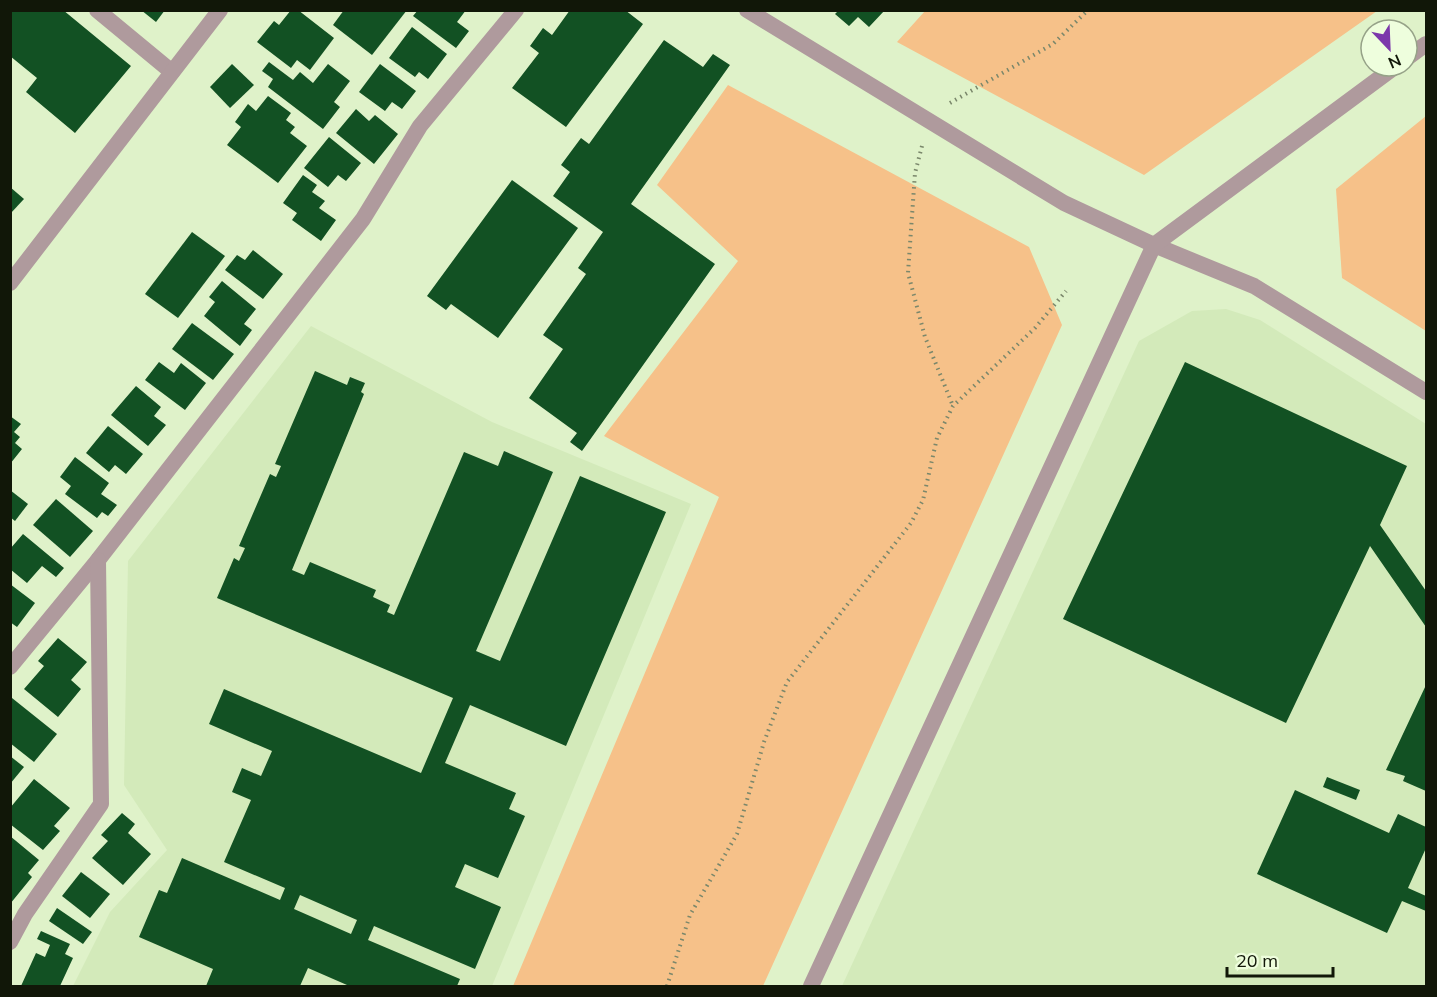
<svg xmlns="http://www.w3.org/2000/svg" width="1437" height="997" font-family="Mulish,sans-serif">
<rect width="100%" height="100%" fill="#dff2c9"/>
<g fill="#d3eaba">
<polygon points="1226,309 1260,320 1426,424 1426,986 842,986 1139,341 1192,311"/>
<polygon points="311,326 492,422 691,504 492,986 73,986 110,912 167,850 124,785 128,561"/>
</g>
<g fill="#f6c189">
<polygon points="925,11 925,10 1377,11 1144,175 897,42"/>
<polygon points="728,85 1029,247 1062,325 763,986 513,986 719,497 604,436 738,261 657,185"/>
<polygon points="1426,116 1426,331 1342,278 1336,189"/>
</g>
<g fill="#125123" fill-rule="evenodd">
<polygon points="10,10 63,10 131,66 75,133 26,92 37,78 10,56"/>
<polygon points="141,10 165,10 156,22"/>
<polygon points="291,10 298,10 334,38 310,70 297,60 291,68 257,42 274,21 279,25"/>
<polygon points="344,10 407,10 372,55 333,25"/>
<polygon points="418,10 466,10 457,22 469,31 456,48 413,16"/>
<polygon points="570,10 625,10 643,24 566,127 512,88 539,53 530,46 543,28 552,35"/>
<polygon points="839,10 885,10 869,27 858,17 849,26 835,14"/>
<polygon points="412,27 447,54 428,79 419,72 415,77 389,58"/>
<polygon points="664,40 703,67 713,54 730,65 631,204 715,264 582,451 570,442 577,433 529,398 563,349 543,335 586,274 578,268 603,232 553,196 570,172 561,165 581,138 589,144"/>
<polygon points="269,62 293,80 300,72 313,83 328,64 350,81 334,102 340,107 323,129 268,87 273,79 262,71"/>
<polygon points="232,64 254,85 230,108 210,87"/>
<polygon points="380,64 416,91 402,109 392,102 385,111 359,92"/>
<polygon points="268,96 291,113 286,120 295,127 290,133 307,146 278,183 227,145 241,127 235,122 248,104 256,111"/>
<polygon points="356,109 369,121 375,115 398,134 374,164 336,133"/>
<polygon points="329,137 361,163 346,181 338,175 328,187 304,168"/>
<polygon points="303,175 317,185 312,192 325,201 319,208 336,220 321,241 292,220 297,213 283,203"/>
<polygon points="512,180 578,228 498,338 451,304 446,310 427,296"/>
<polygon points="10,187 24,199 10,214"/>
<polygon points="192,232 225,256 178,318 145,294"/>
<polygon points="253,250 283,274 263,299 225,270 237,255 245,260"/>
<polygon points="222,281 256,309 244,324 252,330 240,346 204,316 215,302 209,297"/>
<polygon points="192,323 234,354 213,380 172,349"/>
<polygon points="159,362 174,373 181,363 206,383 185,410 145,380"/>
<polygon points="1185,362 1407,466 1380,525 1426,591 1426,627 1370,546 1286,723 1063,619"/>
<path d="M315,371L347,385L350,377L365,383L361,392L364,394L292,570L304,575L310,562L376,590L373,597L390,605L387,612L394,615L464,452L498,466L504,451L553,472L476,651L500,661L580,476L666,512L566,746L470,705L445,763L516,793L509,809L525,816L498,878L465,864L455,887L501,907L475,969L374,926L368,940L460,979L457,986H346L347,985L308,968L300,986H206L213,969L139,937L159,890L167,893L182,858L280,900L285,888L224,862L251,800L232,792L242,768L261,776L272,751L209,724L224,689L421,773L453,698L217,598L234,558L239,561L245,548L239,546L270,474L276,477L281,466L275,464ZM300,895L357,920L351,934L294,909Z"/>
<polygon points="136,386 161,407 154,416 166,425 148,446 111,415"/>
<polygon points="10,416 21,424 14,432 20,437 15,443 22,449 10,464"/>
<polygon points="108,426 143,454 126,474 115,465 109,472 86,453"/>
<polygon points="75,457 109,483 101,494 117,505 108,516 102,512 97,518 65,494 71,486 60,477"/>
<polygon points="10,490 28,504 15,521 10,517"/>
<polygon points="56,499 93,531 70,557 33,525"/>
<polygon points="23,534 64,568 56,577 42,566 27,583 10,569 10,549"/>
<polygon points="10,584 35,603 17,627 10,622"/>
<polygon points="58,638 87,662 71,680 81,689 58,717 24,689 44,666 38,661"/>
<polygon points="1426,685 1426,791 1403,781 1405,776 1386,770"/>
<polygon points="12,698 57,734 34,762 10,743"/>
<polygon points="10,756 24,767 10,784"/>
<polygon points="1327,777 1360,790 1356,800 1323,787"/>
<polygon points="34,779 70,808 54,826 60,831 43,850 10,824 10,808"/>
<polygon points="1295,790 1389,833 1398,814 1426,827 1426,848 1408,888 1426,896 1426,911 1402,901 1387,933 1257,874"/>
<polygon points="122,813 135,824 128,833 151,854 123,885 92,858 108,841 101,835"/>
<polygon points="10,836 39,860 28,873 32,877 10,904"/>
<polygon points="81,872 110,894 90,918 62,896"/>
<polygon points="57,908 92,932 83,944 49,921"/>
<polygon points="41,931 70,944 65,954 73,958 60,986 21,986 36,953 45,957 50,945 37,939"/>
</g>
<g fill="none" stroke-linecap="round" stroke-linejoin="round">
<g stroke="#7a876b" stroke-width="4" stroke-dasharray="1.5 4.5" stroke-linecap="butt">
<polyline points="950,103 1053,44 1088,10"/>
<polyline points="922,146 915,173 908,273 925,337 953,406"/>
<polyline points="667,986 690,915 737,834 764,742 787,682 911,523 923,500 937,438 953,406 1035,328 1066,291"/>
</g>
<g stroke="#af9a9d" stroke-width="16">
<polyline points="97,10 172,72"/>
<polyline points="10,667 98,560 363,219 420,126 516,10"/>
<polyline points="10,942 25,914 101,804 98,560"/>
</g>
<g stroke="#af9a9d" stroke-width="16">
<polyline points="747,10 1064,203 1154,245 1254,286 1426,392"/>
<polyline points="1407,58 1426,44"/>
<polyline points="10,283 220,10"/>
<polyline points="811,986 1154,245 1396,66"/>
</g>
</g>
<rect width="1437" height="997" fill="none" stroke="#111708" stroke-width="24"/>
<g transform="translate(1389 48) rotate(157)"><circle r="28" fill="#eefedd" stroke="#96a288" stroke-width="1.5"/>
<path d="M0-4.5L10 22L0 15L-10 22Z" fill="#7c38ab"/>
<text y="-9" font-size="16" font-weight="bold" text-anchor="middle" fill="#111708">N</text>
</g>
<path d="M1227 967v9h106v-9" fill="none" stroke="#111708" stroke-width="3"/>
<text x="1236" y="967" font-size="18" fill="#111708" stroke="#eefedd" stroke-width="4.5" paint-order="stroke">20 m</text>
</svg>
